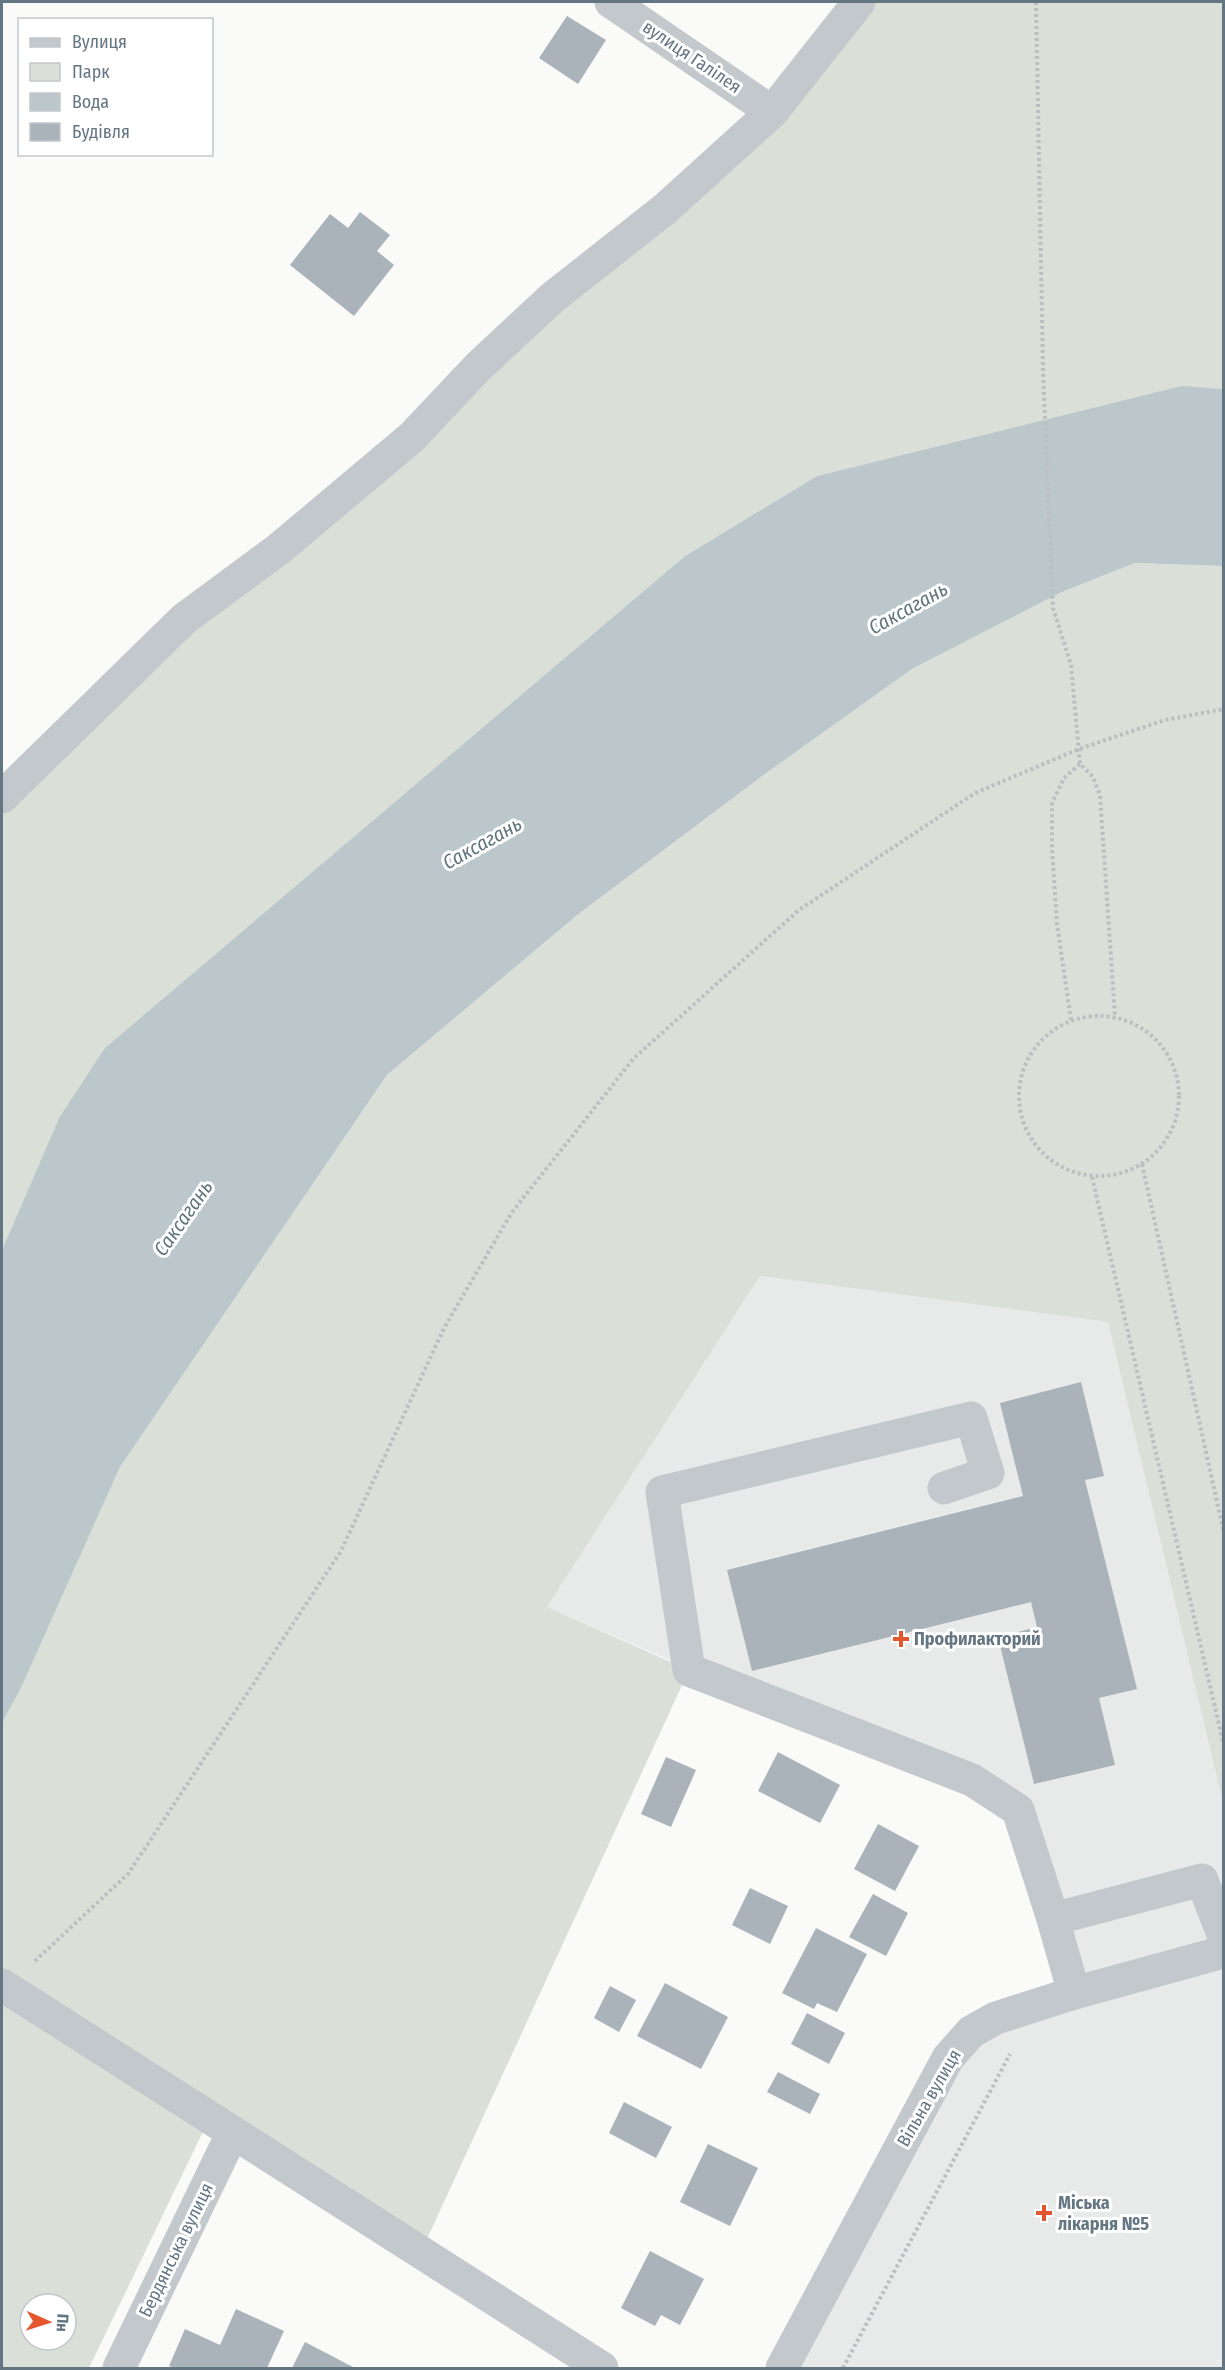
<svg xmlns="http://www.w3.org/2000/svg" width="1225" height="2370" font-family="'Fira Sans Condensed',sans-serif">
<rect width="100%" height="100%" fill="#fafaf8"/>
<polygon fill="#e8e9e9" points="760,1276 1108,1322 1223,1803 1223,2368 782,2368 948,2058 1074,1993 1018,1811 547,1607"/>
<g fill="#dadfd7" fill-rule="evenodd">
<polygon points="859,2 1223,2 1223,389 1182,387 817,476 685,556 343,848 59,1118 2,1250 2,797 665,209"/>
<path d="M1135,563L1223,566V1803L1108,1322L760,1276L547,1607L689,1670L420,2254L210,2117L89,2368H2V1723L21,1688L120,1467L387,1075L576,916L765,774L912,669L1062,592ZM30,2304H66V2340H30Z"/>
</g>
<polygon fill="#bbc7cb" points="1182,386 1223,389 1223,566 1135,563 1062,592 912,669 765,774 576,916 387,1075 120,1467 21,1688 2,1723 2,1250 59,1118 105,1048 685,556 817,476"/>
<g fill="#aab3b9">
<polygon points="567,16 606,40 578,84 539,58"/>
<polygon points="360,212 390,235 377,251 394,265 354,316 290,265 330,214 348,228"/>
<polygon points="1081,1382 1104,1476 1085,1480 1137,1689 1099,1698 1115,1765 1034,1784 998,1637 1037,1627 1031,1602 752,1671 727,1570 1023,1496 1000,1403"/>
<polygon points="778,1752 840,1785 820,1823 758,1791"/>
<polygon points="666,1757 696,1770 671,1827 641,1814"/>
<polygon points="878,1824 919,1846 895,1891 854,1869"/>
<polygon points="750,1888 788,1906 770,1944 732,1925"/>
<polygon points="873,1894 908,1913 886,1956 849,1937"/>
<polygon points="816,1928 867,1954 837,2012 817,2003 814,2009 782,1993"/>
<polygon points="665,1983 728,2017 701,2069 637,2036"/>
<polygon points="610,1986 636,2000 619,2032 594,2018"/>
<polygon points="807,2013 845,2033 829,2064 791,2044"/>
<polygon points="778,2072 820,2094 810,2114 767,2092"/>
<polygon points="624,2102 672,2127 656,2158 609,2133"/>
<polygon points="708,2144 758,2168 730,2226 680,2202"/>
<polygon points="650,2251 704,2279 680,2325 661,2315 655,2326 621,2308"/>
<polygon points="236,2309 284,2331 267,2368 175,2368 169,2366 185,2329 220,2345"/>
<polygon points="305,2342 353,2367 352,2368 292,2368"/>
</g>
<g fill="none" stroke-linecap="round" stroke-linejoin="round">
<g stroke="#bbbfc2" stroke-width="4" stroke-dasharray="3 3" stroke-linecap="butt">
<polyline points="1036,2 1043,371 1053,608 1071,665 1080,764 1093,777 1100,795 1115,1017"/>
<circle cx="1099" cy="1096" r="80"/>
<polyline points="1071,1020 1057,924 1052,848 1052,803 1064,778 1080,764"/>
<polyline points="1142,1164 1224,1533"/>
<polyline points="1092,1177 1224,1746"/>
<polyline points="35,1961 128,1874 341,1551 444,1328 512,1212 634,1058 799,910 975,793 1079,749 1165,720 1224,709"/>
<polyline points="843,2368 1010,2054"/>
</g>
<g stroke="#c3c8cc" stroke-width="33">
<polyline points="611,2 772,112"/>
<polyline points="2,797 184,619 280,548 412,437 478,367 552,298 665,209 772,112 859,2"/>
<polyline points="944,1488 988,1473 971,1418 662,1492 689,1670 972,1780 1018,1810 1053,1919"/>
<polyline points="2,1985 602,2368"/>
<polyline points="1074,1993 1053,1919 1202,1880 1224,1937"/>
<polyline points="119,2368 233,2132"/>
<polyline points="782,2368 948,2058 971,2032 996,2018 1074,1993 1224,1952"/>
</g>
</g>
<g fill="#e4572e" stroke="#fff" stroke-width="2">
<path d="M898 1630h6v6h6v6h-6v6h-6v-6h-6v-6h6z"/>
<path d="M1041 2204h6v6h6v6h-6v6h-6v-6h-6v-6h6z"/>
</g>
<g text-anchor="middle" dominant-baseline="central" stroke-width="6" stroke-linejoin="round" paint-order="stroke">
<g font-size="18" fill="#657683" stroke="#fff">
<text transform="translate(692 57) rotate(34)">вулиця Галілея</text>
<text transform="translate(929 2098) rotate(-60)">Вільна вулиця</text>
<text transform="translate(176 2250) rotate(-64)">Бердянська вулиця</text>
</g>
<g font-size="18" font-weight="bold" fill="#657683" stroke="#fff" text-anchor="start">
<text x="914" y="1639">Профилакторий</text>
<text x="1058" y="2203">Міська<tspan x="1058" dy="21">лікарня №5</tspan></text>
</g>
<g font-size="20" font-style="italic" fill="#60757c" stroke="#fff">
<text transform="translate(908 608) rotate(-29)">Саксагань</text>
<text transform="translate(482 843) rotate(-29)">Саксагань</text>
<text transform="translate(183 1218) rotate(-55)">Саксагань</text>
</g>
</g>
<rect width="1225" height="2370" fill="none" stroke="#657683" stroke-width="6"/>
<rect x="18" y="18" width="195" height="138" fill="#ffffff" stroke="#c1c8cd" stroke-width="1.5"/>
<rect x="30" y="38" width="30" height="9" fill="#c3c8cc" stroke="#c1c8cd" stroke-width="1.5"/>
<text x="72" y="48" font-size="18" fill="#657683">Вулиця</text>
<rect x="30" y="63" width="30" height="18" fill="#dadfd7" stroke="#c1c8cd" stroke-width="1.5"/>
<text x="72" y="78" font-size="18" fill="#657683">Парк</text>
<rect x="30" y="93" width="30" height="18" fill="#bbc7cb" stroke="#c1c8cd" stroke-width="1.5"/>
<text x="72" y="108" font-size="18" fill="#657683">Вода</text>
<rect x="30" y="123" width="30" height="18" fill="#aab3b9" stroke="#c1c8cd" stroke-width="1.5"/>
<text x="72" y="138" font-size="18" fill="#657683">Будівля</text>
<g transform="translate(48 2322) rotate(93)"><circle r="28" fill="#ffffff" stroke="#c1c8cd" stroke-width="1.5"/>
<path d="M0-4.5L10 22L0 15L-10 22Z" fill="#e4572e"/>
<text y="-9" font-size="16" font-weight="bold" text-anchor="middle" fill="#657683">Пн</text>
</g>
</svg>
